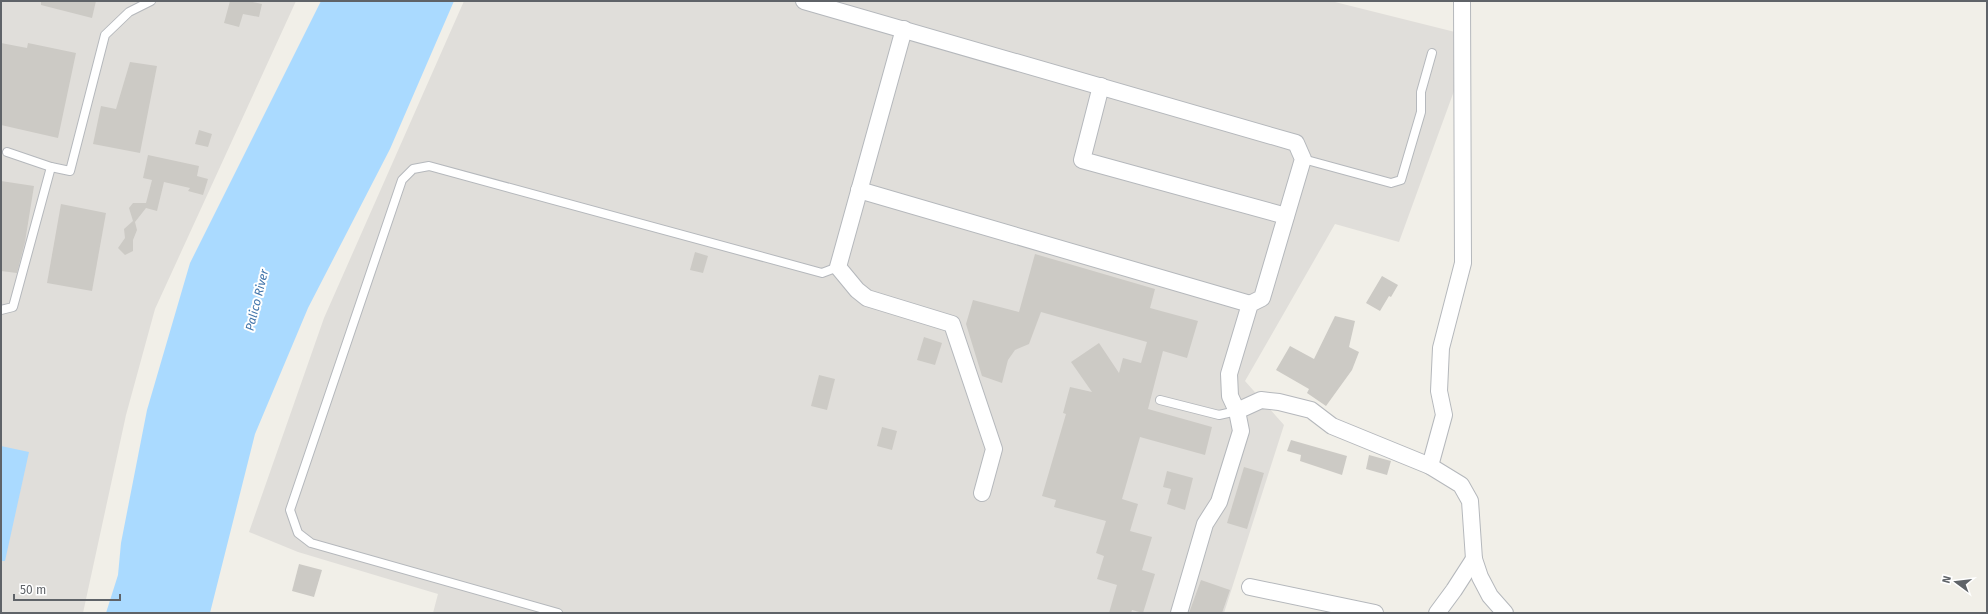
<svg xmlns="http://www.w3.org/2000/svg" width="1988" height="614" font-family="'Fira Sans',sans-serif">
<rect width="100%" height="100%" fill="#f1efe8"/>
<g fill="#e0deda">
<polygon points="1,1 296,1 155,309 126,415 83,613 1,613"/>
<polygon points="464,1 1331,1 1455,32 1454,91 1399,242 1335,224 1245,381 1284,425 1224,613 433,613 438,594 298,552 249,532 324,318"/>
</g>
<g fill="#aadaff">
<polygon points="321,1 454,1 390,149 308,308 255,434 210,613 106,613 118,575 121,543 147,410 190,263"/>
<polygon points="1,446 29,452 5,561 1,561"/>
</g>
<g fill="#cccac5">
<polygon points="41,1 96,1 92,18 41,5"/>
<polygon points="230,1 248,1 262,4 259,17 243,14 239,27 224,23"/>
<polygon points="1,43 27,48 28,43 76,53 58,138 1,125"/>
<polygon points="130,62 157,66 140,153 93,144 101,106 116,109"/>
<polygon points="199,130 212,134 208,147 195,144"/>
<polygon points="148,155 199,166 197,176 208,179 203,195 188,191 190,188 164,182 157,211 146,208 135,222 137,230 133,240 133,251 125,255 118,248 125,238 124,229 133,221 129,208 133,203 146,203 152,180 143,178"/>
<polygon points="1,181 34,186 25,242 17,273 1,271"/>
<polygon points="61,204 106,213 92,291 47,283"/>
<polygon points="695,252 708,256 703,273 690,270"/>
<polygon points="1035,254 1155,289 1150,308 1198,321 1187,358 1163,351 1148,409 1212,427 1205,455 1140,437 1122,499 1138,504 1130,531 1152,537 1142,570 1155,574 1143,613 1132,610 1131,613 1109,613 1117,585 1097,579 1104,556 1096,553 1106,521 1054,507 1056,500 1042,496 1066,414 1063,413 1070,387 1092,392 1071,362 1099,343 1119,373 1123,358 1141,363 1147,342 1041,312 1029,344 1015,350 1008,360 1002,383 982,376 966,324 973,300 1019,312"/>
<polygon points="1382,276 1398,285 1391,297 1389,296 1380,311 1366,303"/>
<polygon points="1335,316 1355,321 1349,347 1359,352 1352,370 1326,406 1307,393 1309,389 1276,370 1290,346 1314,359"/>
<polygon points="924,337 942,343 935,365 917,360"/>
<polygon points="819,375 835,379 827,410 811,406"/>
<polygon points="882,427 897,431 892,450 877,446"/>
<polygon points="1291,440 1347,456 1342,475 1300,461 1301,455 1287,451"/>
<polygon points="1369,455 1391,461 1387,475 1366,469"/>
<polygon points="1244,467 1264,473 1247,529 1227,523"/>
<polygon points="1167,471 1193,478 1185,510 1167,504 1171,489 1163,487"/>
<polygon points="299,564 322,570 314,597 292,591"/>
<polygon points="1201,580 1230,590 1222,613 1189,613"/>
</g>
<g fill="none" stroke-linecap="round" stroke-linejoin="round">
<g stroke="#b5b8bc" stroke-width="10">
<g id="service">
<polyline points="7,152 51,167 70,171 105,35 129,12 151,1"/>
<polyline points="1303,159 1391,183 1401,180 1421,112 1421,92 1432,53"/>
<polyline points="1,310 13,307 51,167"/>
<polyline points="1160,400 1219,415 1237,411"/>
<polyline points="558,613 311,543 298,533 290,510 402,180 413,169 429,166 822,273 838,267"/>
</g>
</g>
<g stroke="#b5b8bc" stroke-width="18">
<g id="minor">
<polyline points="804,1 1296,143 1303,159 1262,298 1250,304 1229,374 1230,396 1237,411 1241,431 1219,502 1205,524 1179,613"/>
<polyline points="904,29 838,267 857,290 867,298 952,324 994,449 982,493"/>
<polyline points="1101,86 1082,160 1286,216"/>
<polyline points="859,190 1250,304"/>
<polyline points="1237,411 1261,400 1279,402 1311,410 1332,426 1430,466 1461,485 1470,501 1474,559 1480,577 1490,596 1505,613"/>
<polyline points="1430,466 1444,415 1439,391 1441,348 1463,263 1462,1"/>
<polyline points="1250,587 1375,613"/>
<polyline points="1437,613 1454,590 1474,559"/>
</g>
</g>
<use href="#service" stroke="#fff" stroke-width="8"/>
<use href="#minor" stroke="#fff" stroke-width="16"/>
</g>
<g text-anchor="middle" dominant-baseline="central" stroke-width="4" stroke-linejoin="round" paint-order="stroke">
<g font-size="12" font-style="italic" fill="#4174aa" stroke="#fff">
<text transform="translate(257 300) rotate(-76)">Palico River</text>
</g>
</g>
<rect width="1988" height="614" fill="none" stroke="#5f6368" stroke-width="4"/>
<g transform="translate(1956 582) rotate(285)" stroke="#ffffff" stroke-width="3" paint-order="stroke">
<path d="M0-3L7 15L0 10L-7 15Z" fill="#5f6368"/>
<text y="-6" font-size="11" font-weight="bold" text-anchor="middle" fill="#5f6368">N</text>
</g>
<path d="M14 594v6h106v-6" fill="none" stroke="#5f6368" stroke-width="2"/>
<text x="20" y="594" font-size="12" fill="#5f6368" stroke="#ffffff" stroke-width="3" paint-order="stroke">50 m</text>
</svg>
